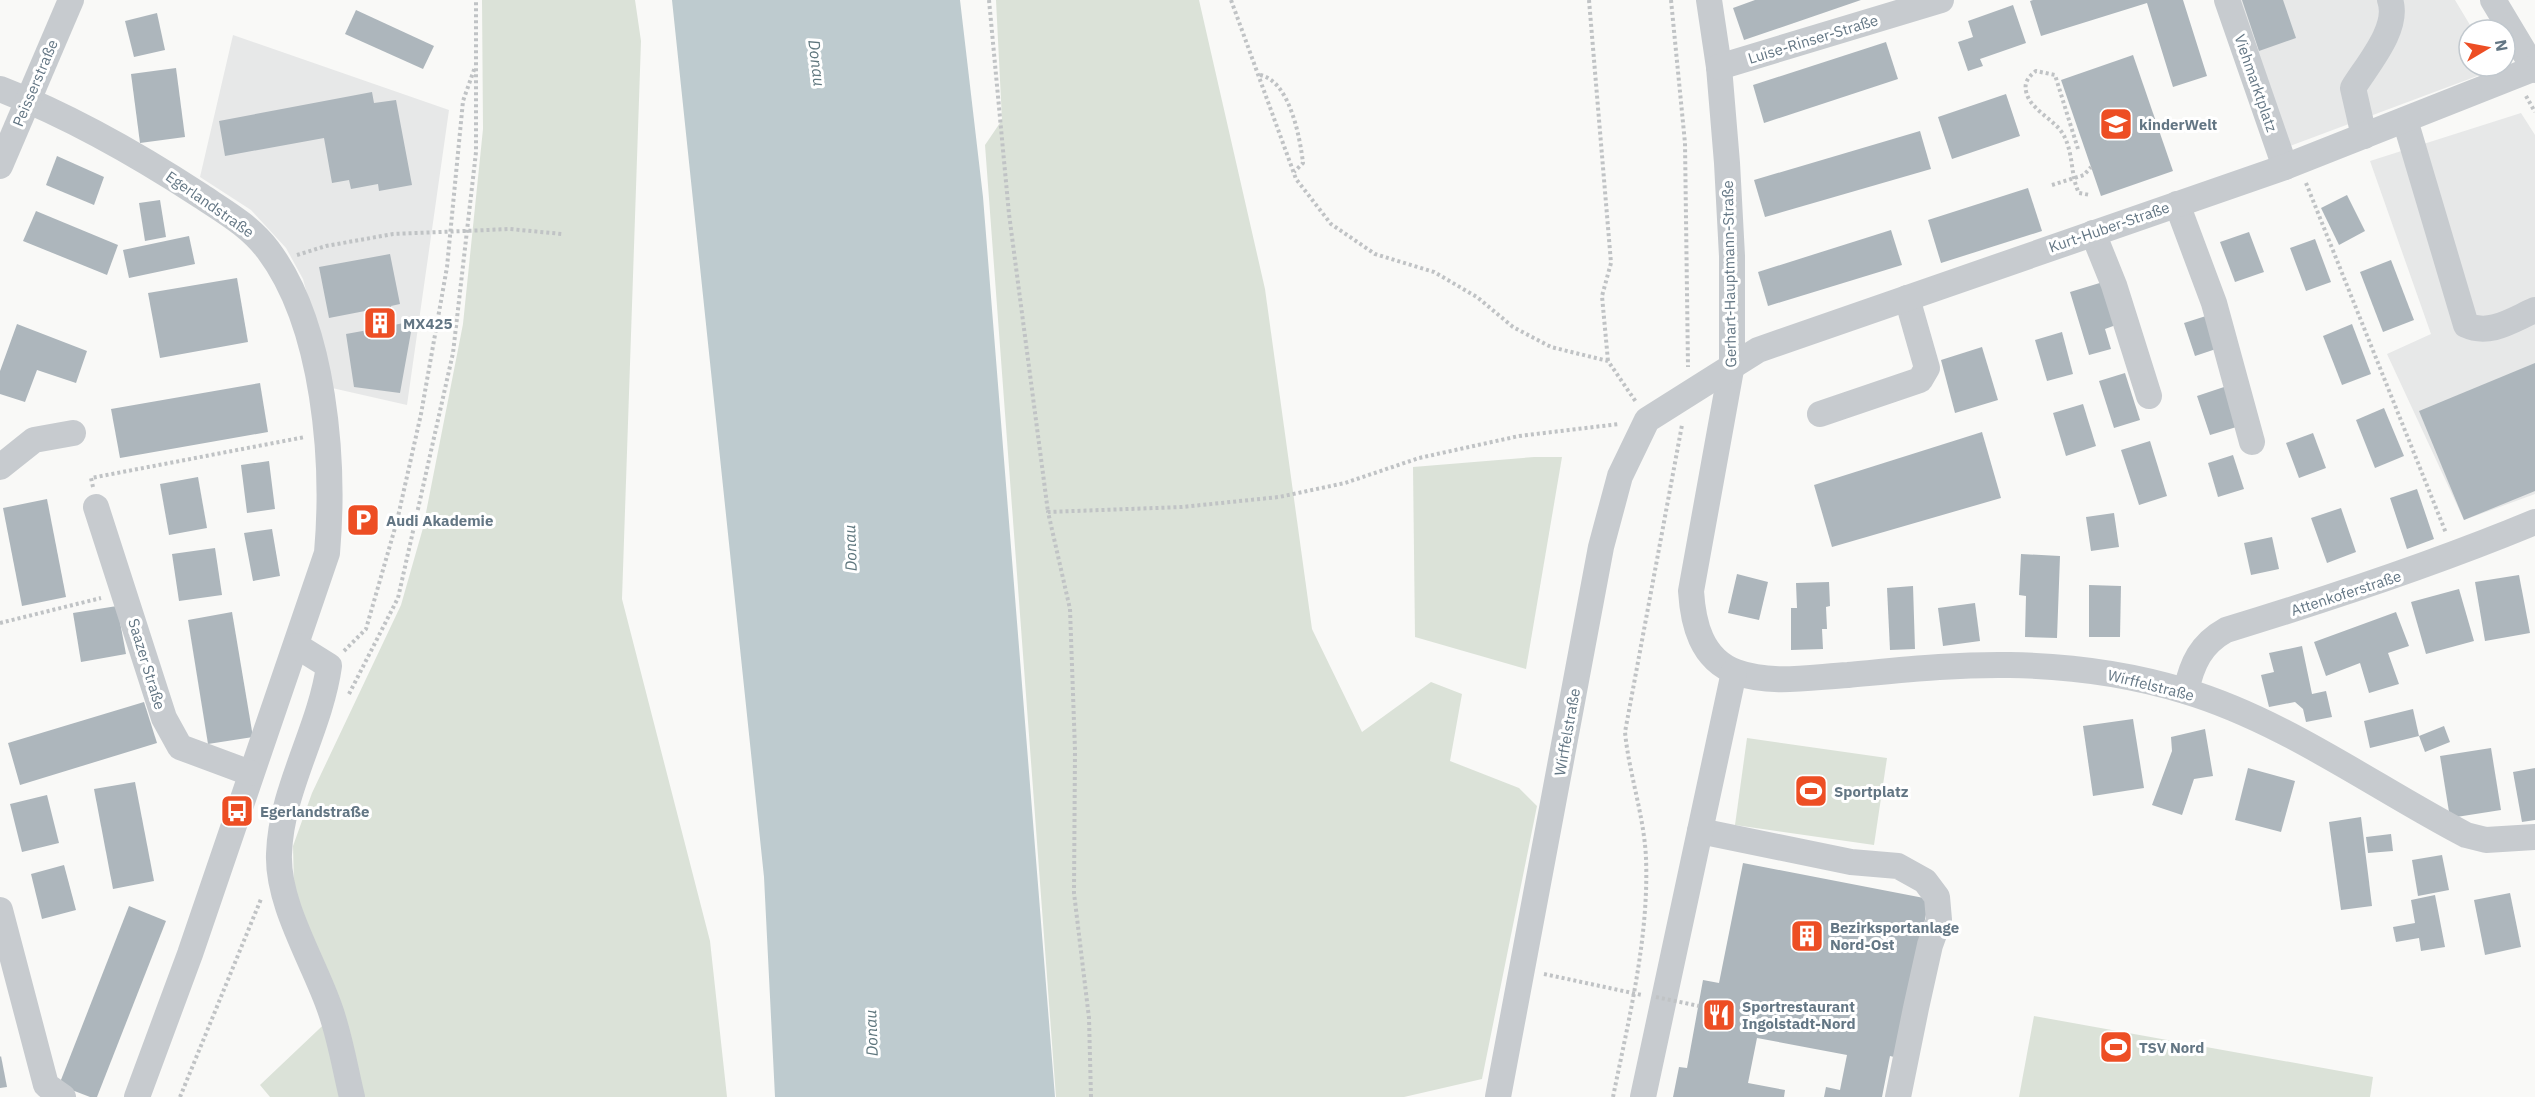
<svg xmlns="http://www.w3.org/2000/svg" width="2535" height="1097" font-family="'IBM Plex Sans',sans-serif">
<rect width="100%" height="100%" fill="#f9f9f7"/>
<g fill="#e7e8e8">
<polygon points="2239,0 2455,0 2473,30 2469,30 2469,66 2495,66 2496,69 2290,146"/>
<polygon points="233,35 449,110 407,405 332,388 303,279 286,248 251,210 200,177"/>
<polygon points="2521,113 2535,135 2535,494 2464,520 2387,354 2431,334 2370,161"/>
</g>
<g fill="#dbe2d8">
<polygon points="482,0 635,0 641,41 622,599 710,941 727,1097 270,1097 260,1085 337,1012 294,886 293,846 312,793 401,605 423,528 463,324 483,129"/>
<polygon points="996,0 1199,0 1265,289 1312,629 1362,732 1431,682 1462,694 1450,761 1519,788 1537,806 1482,1079 1404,1097 1056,1097 985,145 1002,120"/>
<polygon points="1534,457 1562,457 1526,669 1415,637 1413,467"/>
<polygon points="1747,738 1887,758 1874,845 1735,825"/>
<polygon points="2034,1016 2373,1077 2370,1097 2019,1097"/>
</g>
<polygon fill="#becbcf" points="672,0 960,0 983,197 1055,1097 775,1097 764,877"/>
<g fill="#adb6bc">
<polygon points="1755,0 1861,0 1744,40 1733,8"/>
<polygon points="2033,0 2183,0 2207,76 2173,87 2147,3 2041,36 2030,1"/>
<polygon points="2242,0 2283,0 2296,38 2259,51"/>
<polygon points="2013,5 2026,43 1980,59 1983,66 1968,71 1958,42 1973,37 1968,21"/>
<polygon points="356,10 434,46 423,69 345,34"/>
<polygon points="157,13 165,50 134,57 125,21"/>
<polygon points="1886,42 1898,79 1764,123 1753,85"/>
<polygon points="2133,55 2173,171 2101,196 2061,80"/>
<polygon points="176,68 185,137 140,143 131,74"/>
<polygon points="372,92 374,103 396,100 412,185 379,191 378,184 351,189 349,180 332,183 324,138 225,156 219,121"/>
<polygon points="2006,94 2020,136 1952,159 1938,117"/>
<polygon points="1920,131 1931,169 1765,217 1754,180"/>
<polygon points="57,156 104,177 94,205 46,185"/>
<polygon points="2028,188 2042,231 1941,263 1928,220"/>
<polygon points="2347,195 2365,231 2339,245 2321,208"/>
<polygon points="160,200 166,237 145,241 139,203"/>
<polygon points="36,211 118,245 107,275 23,241"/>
<polygon points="1891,230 1902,265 1768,306 1758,272"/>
<polygon points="2249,232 2264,272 2235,282 2220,242"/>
<polygon points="189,236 195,264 129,278 123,250"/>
<polygon points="2315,239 2331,282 2306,291 2290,248"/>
<polygon points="390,254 400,304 391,306 394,325 413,321 400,393 354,387 346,334 368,330 365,311 329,318 319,267"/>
<polygon points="2391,260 2414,320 2383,332 2360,272"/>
<polygon points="237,278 248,342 160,358 148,293"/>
<polygon points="2103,282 2116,325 2105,329 2111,349 2089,355 2070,292"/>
<polygon points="2209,315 2219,348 2195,356 2184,323"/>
<polygon points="17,324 87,351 76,383 37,370 25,402 0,394 0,371"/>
<polygon points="2352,324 2371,374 2342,385 2323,336"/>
<polygon points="2062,332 2073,374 2047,381 2035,340"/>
<polygon points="1982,347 1998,400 1955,413 1941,360"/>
<polygon points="2535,363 2535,491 2464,520 2419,411"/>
<polygon points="2125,373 2140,420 2114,428 2099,381"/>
<polygon points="260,383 268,432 120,458 111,409"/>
<polygon points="2230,385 2243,425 2210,435 2197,396"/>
<polygon points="2083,404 2096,446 2066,456 2053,413"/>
<polygon points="2384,408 2404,456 2375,468 2356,420"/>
<polygon points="1982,432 2001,498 1832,547 1814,485"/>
<polygon points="2313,433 2326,468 2299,478 2286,443"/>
<polygon points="2150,441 2167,496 2139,505 2121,450"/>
<polygon points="2233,455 2244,489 2218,497 2208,463"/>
<polygon points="269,461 275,509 247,513 241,465"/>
<polygon points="198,477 207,528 169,535 160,484"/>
<polygon points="2417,489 2434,539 2407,549 2390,498"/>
<polygon points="47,499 66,597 22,606 3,508"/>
<polygon points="2341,508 2356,552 2327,563 2311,518"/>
<polygon points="2114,513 2119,547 2091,551 2086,517"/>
<polygon points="272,529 280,576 253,581 244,533"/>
<polygon points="2272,537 2279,569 2251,575 2244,543"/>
<polygon points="215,548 222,595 179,601 172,554"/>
<polygon points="2021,554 2060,556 2057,638 2025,637 2026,596 2019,595"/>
<polygon points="1737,574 1768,582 1759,620 1728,613"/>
<polygon points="2519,575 2530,633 2485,641 2475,582"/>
<polygon points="1829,582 1830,606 1826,607 1827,629 1822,629 1823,649 1791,650 1791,608 1797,608 1796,583"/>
<polygon points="2089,585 2121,586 2120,637 2089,637"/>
<polygon points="1913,586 1915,649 1890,650 1887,588"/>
<polygon points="2459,589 2474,641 2426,654 2411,602"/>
<polygon points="1975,603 1980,641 1943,646 1938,608"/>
<polygon points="117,606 126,654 81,662 73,613"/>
<polygon points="232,612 253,737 208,744 188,620"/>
<polygon points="2396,612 2409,646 2388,653 2399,684 2369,693 2360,663 2326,676 2314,642"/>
<polygon points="2302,646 2312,694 2326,691 2332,717 2306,722 2303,709 2295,702 2269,707 2261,675 2274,672 2269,653"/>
<polygon points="144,702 157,743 20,785 8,743"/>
<polygon points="2413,709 2419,736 2370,748 2364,721"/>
<polygon points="2133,719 2144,788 2093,796 2083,726"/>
<polygon points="2444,726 2450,742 2425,752 2419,736"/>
<polygon points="2205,729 2213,776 2194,779 2182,815 2152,805 2172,751 2171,737"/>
<polygon points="2491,748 2501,810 2450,818 2440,756"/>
<polygon points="2248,768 2295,781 2281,832 2235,820"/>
<polygon points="2535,768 2535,820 2522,822 2513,772"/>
<polygon points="135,782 154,881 113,889 94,789"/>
<polygon points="47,795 59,843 22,852 10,804"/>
<polygon points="2361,817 2372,906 2341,910 2329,822"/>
<polygon points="2391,834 2393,851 2368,853 2366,837"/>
<polygon points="2442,855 2449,890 2418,896 2412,860"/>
<polygon points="1743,863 1929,899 1898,1058 1890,1056 1882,1097 1824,1097 1826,1087 1840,1090 1847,1055 1757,1038 1748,1083 1785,1090 1784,1097 1673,1097 1679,1067 1687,1068 1703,980 1719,983"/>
<polygon points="64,865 76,910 42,919 31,874"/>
<polygon points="2510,893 2521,947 2485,955 2474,900"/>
<polygon points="2435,895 2445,947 2421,951 2419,938 2396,942 2393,927 2415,923 2411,900"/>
<polygon points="129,906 166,921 97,1097 90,1097 59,1085"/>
<polygon points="1,1056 7,1087 0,1088 0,1057"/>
</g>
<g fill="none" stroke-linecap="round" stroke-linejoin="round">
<g stroke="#c0c3c5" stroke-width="4" stroke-dasharray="3 3" stroke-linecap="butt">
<polyline points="989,0 1009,214 1048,512"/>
<polyline points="1231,0 1296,179 1331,224 1375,254 1434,272 1477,297 1513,327 1551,347 1608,361 1636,402"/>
<polyline points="1589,0 1611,263 1602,296 1608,361"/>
<polyline points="1671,0 1685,143 1688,367"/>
<path d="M1260,75C1290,81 1300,138 1303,163L1294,172"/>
<polyline points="2526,96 2535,112"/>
<path d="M2078,149L2055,75L2036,71C2029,76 2024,82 2026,91C2029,109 2054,119 2063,134C2074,153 2070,175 2079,193L2090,195"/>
<polyline points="2306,183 2446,533"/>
<polyline points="2052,185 2084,175 2091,167"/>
<polyline points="297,255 326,246 393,234 510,229 562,234"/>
<polyline points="93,487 91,478 305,437"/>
<polyline points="0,623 101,598"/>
<polyline points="344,651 366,629 397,521 421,414 447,267 463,101 475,67"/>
<polyline points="349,694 398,598 453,353 476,152 476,0"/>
<polyline points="1544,974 1642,995"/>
<polyline points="180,1097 261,899"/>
<polyline points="1091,1097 1089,1018 1074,893 1075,750 1070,609 1048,512 1182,507 1279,497 1345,483 1419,458 1519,436 1619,424"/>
<path d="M1613,1097C1629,1018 1649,938 1646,858C1644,815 1629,774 1625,732L1682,425"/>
</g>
<g stroke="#c7cbcf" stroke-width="26">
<path d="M1709,0L1719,67L1727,163L1732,256V364L1691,591C1693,623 1701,659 1736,672C1771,685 1811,677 1848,675C1902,670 1956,664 2010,665C2069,666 2129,674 2185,691C2285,721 2374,787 2466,835L2486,840L2535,837"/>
<polyline points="2227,0 2285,167"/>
<polyline points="2493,0 2535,70"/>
<polyline points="1719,67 1941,0"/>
<path d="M0,89C70,116 138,155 201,196C225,212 250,226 268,250C325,326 335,461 327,553L190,954L137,1097"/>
<path d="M2405,120L2466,325C2490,336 2512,320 2535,310"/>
<path d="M2364,136L2353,88C2367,65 2400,28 2390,0"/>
<polyline points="0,166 71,0"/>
<polyline points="2177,204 2214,303 2252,442"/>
<polyline points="2093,233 2114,285 2149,396"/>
<polyline points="1820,414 1920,380 1927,368 1907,298"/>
<polyline points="0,467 34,440 73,433"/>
<polyline points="96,507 164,718 180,747 250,773"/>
<path d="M297,646L329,666C320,730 281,789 279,854C277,904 314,962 330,1009C340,1037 345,1068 352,1097"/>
<path d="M2186,691C2192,663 2201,644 2226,630C2331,598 2434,564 2535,522"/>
<polyline points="1700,831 1851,862 1898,866 1925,881 1937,897 1939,920 1930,945 1916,1008 1898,1097"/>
<polyline points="0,910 46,1085 63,1097"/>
<polyline points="1498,1097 1601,547 1620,476 1647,420 1758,350 2285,167 2535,68"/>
<polyline points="1643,1097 1734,672"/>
</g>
<polyline stroke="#c0c3c5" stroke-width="4" stroke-dasharray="3 3" stroke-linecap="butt" points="1656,997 1699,1006"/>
</g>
<defs>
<g id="school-square" transform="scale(1.725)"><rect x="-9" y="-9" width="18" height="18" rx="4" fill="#ed4e24" stroke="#fff"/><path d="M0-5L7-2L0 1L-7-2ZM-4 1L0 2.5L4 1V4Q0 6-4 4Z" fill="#fff"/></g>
<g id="building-square" transform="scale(1.725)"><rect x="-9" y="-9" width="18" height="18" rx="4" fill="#ed4e24" stroke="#fff"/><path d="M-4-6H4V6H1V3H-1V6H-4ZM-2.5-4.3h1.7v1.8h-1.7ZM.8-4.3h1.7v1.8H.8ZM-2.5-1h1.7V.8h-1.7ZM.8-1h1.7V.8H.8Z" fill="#fff"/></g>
<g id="parking-square" transform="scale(1.725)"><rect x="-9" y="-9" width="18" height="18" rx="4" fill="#ed4e24" stroke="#fff"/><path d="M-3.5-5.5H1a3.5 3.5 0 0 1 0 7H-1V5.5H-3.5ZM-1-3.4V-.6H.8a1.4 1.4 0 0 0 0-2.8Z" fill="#fff"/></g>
<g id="stadium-square" transform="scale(1.725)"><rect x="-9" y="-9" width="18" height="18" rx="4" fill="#ed4e24" stroke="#fff"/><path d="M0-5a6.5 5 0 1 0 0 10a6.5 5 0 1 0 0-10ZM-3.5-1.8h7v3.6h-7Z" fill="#fff"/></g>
<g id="bus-square" transform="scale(1.725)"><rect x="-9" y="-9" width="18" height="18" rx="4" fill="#ed4e24" stroke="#fff"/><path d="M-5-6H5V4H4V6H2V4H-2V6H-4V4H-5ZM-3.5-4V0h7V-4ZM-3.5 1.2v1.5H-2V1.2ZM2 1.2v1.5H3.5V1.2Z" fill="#fff"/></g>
<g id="restaurant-square" transform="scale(1.725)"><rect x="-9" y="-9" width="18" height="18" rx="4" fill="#ed4e24" stroke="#fff"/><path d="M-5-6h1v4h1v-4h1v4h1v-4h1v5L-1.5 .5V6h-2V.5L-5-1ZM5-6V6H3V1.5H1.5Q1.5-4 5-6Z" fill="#fff"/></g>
</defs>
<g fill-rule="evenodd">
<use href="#school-square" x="2116" y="124"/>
<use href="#building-square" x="380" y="323"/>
<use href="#parking-square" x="363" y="520"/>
<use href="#stadium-square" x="1811" y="791"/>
<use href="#bus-square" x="237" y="811"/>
<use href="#building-square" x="1807" y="936"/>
<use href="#restaurant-square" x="1719" y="1015"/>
<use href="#stadium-square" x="2116" y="1047"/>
</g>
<g text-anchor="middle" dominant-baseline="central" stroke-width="6" stroke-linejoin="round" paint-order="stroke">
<g font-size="15" fill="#637684" stroke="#fff">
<text transform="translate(1813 39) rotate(-17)">Luise-Rinser-Straße</text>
<text transform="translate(35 83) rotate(-67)">Peisserstraße</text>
<text transform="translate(2256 83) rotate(71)">Viehmarktplatz</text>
<text transform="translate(210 204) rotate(35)">Egerlandstraße</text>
<text transform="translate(2109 227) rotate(-19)">Kurt-Huber-Straße</text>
<text transform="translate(1729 274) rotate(-91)">Gerhart-Hauptmann-Straße</text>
<text transform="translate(2346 593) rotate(-18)">Attenkoferstraße</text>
<text transform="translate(147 664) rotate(73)">Saazer Straße</text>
<text transform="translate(2151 685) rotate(14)">Wirffelstraße</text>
<text transform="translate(1567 732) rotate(-80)">Wirffelstraße</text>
</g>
<g font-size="15" font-weight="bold" fill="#637684" stroke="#fff" text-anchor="start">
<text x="2139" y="124">kinderWelt</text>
<text x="403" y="323">MX425</text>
<text x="386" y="520">Audi Akademie</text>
<text x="1834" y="791">Sportplatz</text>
<text x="260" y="811">Egerlandstraße</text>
<text x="1830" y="927">Bezirksportanlage<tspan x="1830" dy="17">Nord-Ost</tspan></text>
<text x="1742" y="1006">Sportrestaurant<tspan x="1742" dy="17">Ingolstadt-Nord</tspan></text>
<text x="2139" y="1047">TSV Nord</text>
</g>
<g font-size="16" font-style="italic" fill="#5e767d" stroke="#fff">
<text transform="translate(817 63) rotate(83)">Donau</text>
<text transform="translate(850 548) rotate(-92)">Donau</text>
<text transform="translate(871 1033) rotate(-92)">Donau</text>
</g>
</g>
<g transform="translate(2487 48) rotate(80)"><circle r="28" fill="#ffffff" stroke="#c1c8ce" stroke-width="1.5"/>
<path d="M0-4.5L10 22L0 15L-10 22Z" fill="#ed4e24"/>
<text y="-9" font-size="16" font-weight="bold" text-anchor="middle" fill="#637684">N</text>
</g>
</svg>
